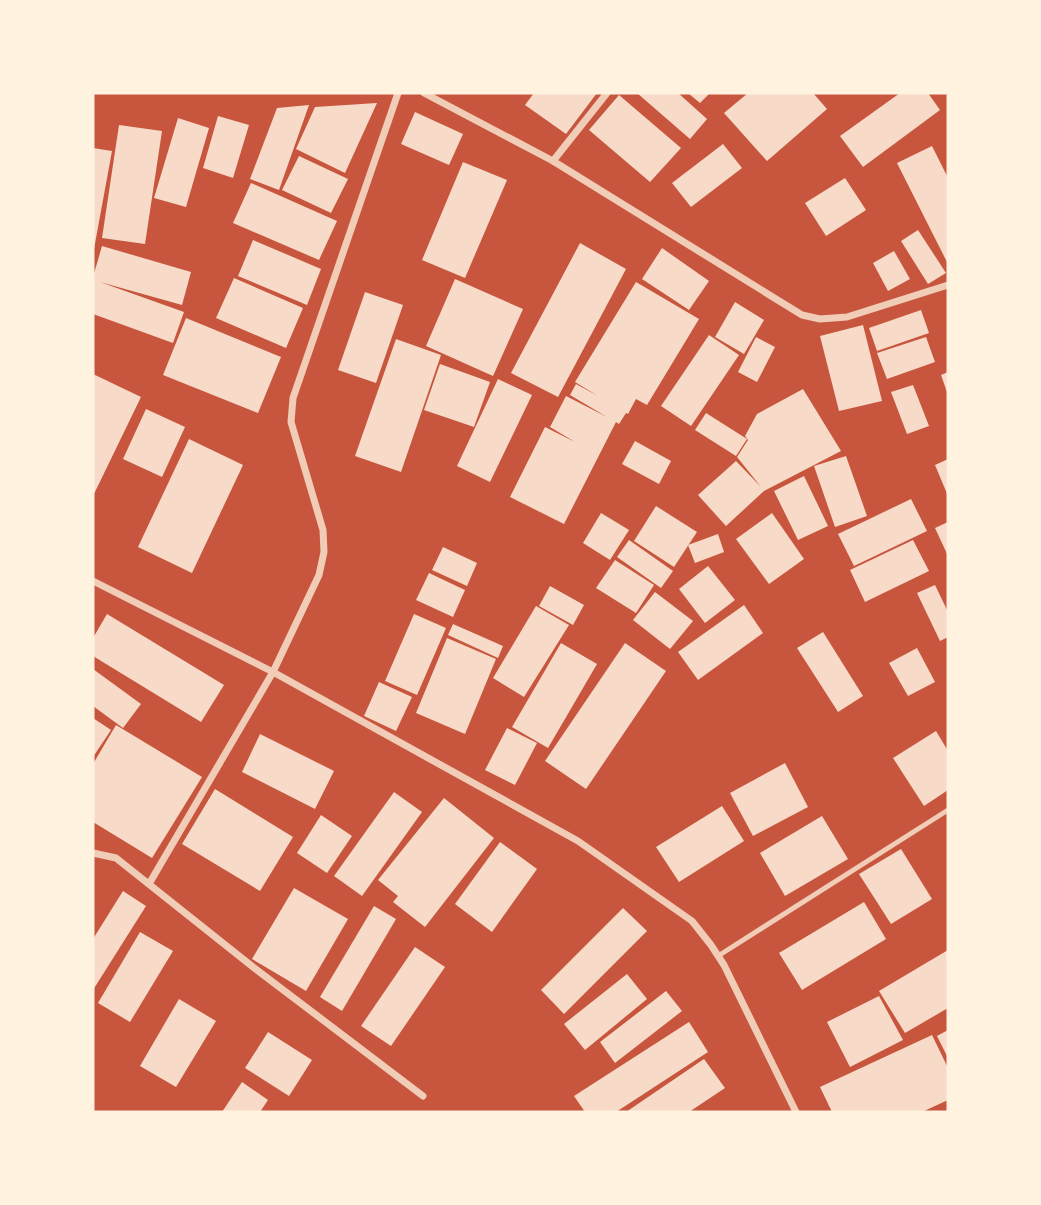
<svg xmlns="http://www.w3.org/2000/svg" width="1041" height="1205" font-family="Helvetica,sans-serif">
<rect width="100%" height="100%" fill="#c8553d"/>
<g fill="#f7dbc8">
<polygon points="534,93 597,93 566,134 525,105"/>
<polygon points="637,93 678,93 707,119 690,139"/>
<polygon points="688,93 710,93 700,103"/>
<polygon points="748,93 813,93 827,109 767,161 724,113"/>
<polygon points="900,93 928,93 940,110 863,167 840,136"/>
<polygon points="619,95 681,148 650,182 589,130"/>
<polygon points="377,103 345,173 296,149 315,107"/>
<polygon points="309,105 279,190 250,179 277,108"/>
<polygon points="415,112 463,134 449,165 401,144"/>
<polygon points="218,116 249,125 233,178 203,168"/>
<polygon points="178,118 209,128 186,207 154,198"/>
<polygon points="119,125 162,131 145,244 102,238"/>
<polygon points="723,144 742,168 691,207 672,183"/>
<polygon points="932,146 948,178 948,264 897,163"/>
<polygon points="93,148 112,151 94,249 93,249"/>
<polygon points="299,156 348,179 331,213 282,190"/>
<polygon points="463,162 507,180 465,278 422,260"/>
<polygon points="845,178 866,210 826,236 805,203"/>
<polygon points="251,183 337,221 319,260 233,223"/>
<polygon points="918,230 946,273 928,284 901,241"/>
<polygon points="253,240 321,269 307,305 238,276"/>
<polygon points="580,243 626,269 558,397 511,373"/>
<polygon points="102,246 191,272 182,305 100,282 184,312 173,343 93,314 93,277"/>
<polygon points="662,248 709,281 689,310 642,279"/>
<polygon points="894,251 910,279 888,291 873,263"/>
<polygon points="234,278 303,308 286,348 216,318"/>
<polygon points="455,279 523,309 493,376 426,346"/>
<polygon points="636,282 699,319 647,405 636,399 628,414 626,413 619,424 616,422 564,524 510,497 545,427 575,442 550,427 566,396 607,417 570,395 576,384 598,396 575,382"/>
<polygon points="365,292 403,305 376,383 338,370"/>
<polygon points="735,302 764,320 744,354 715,337"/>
<polygon points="921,310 929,333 877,351 869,328"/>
<polygon points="186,318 281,357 258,413 163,375"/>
<polygon points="863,325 882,401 839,411 820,336"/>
<polygon points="709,335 739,355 691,426 661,406"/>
<polygon points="756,337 775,347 757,382 738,372"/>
<polygon points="926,337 935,362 887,379 877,353"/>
<polygon points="396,339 441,355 401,472 355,456"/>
<polygon points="440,364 490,382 474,427 424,410"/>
<polygon points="948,372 948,395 941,375"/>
<polygon points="93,374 141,397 93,496"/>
<polygon points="498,379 532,395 490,482 457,466"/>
<polygon points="913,385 929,426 907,434 891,392"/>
<polygon points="803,389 841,451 764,491 726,526 698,495 736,461 761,487 737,457 748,440 745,436 757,414"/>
<polygon points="146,409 185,427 162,477 123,459"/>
<polygon points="706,413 747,439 736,456 695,430"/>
<polygon points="189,439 243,465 192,573 138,547"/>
<polygon points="635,441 671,461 659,484 622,464"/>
<polygon points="846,456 867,516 835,527 814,466"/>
<polygon points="948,459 948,496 935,465"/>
<polygon points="804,476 828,526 798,540 774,491"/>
<polygon points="911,499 927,531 854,566 838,534"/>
<polygon points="656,506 697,532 674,567 634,541"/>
<polygon points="601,513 629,530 610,560 583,543"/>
<polygon points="772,513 804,559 769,584 736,539"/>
<polygon points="948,522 948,556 935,528"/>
<polygon points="718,534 724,552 695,563 688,545"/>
<polygon points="629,540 673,571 661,588 617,557"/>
<polygon points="913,540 929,571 865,602 850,570"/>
<polygon points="443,547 477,563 467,586 432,570"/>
<polygon points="615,560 654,585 636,613 596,588"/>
<polygon points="708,566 735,600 705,623 679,589"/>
<polygon points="429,573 465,590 453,617 416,600"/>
<polygon points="935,585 948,612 948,637 940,641 917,593"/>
<polygon points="550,586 584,605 573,625 539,606"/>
<polygon points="655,592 693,621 670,649 633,620"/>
<polygon points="744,605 763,633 698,680 678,652"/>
<polygon points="536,606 569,625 524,697 493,678"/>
<polygon points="107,614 224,685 201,722 93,656 93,638"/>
<polygon points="414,614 446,628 417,695 385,681"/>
<polygon points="453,624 503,646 498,658 448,635"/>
<polygon points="823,632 863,696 838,712 797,648"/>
<polygon points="447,638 496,659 465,734 416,713"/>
<polygon points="561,643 597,664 548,748 512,727"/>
<polygon points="625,643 666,671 586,789 545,761"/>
<polygon points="917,648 935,682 908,696 889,663"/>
<polygon points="93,669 141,704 123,728 93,706"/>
<polygon points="379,682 412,697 396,731 364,716"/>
<polygon points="93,718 111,730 93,757"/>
<polygon points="116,725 202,777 152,858 93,822 93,764"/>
<polygon points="507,728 537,743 515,785 485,770"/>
<polygon points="936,731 948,751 948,790 924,806 893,758"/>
<polygon points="260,734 334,771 315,809 242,772"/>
<polygon points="785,763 808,807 753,836 730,793"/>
<polygon points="215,789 293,837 260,891 182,844"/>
<polygon points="394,792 422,812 362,896 334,876"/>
<polygon points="444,798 494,838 425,927 393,902 398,896 378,880"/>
<polygon points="722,806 744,841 679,882 656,847"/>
<polygon points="321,815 352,836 327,873 297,853"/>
<polygon points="822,816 848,859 785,896 760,853"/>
<polygon points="500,842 537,869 492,932 455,904"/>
<polygon points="901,849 932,899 891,924 859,874"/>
<polygon points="294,888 348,919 306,991 252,959"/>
<polygon points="123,891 146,906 93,990 93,939"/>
<polygon points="864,902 886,939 802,990 779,953"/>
<polygon points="374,906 396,919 342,1011 320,997"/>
<polygon points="623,908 647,931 564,1014 541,990"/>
<polygon points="140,932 173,951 130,1022 98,1003"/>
<polygon points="415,947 445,967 391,1046 361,1026"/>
<polygon points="948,950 948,1008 905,1033 879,991"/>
<polygon points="627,974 647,999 585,1050 564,1024"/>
<polygon points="666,991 682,1011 615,1063 600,1042"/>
<polygon points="879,996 903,1040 850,1067 827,1022"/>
<polygon points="179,999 216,1021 176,1087 140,1066"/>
<polygon points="689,1022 708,1052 616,1112 585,1112 574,1096"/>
<polygon points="948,1030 948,1058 937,1036"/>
<polygon points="268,1032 312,1060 289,1096 245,1068"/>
<polygon points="932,1035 948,1068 948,1100 922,1112 832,1112 820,1087"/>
<polygon points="704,1059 725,1088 689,1112 626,1112"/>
<polygon points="242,1082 268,1100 260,1112 222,1112"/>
</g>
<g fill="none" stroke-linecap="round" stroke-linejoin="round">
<polyline stroke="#f1ccb7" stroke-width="5" points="718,956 948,810"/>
<g stroke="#f1ccb7" stroke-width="7">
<polyline points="398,93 293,398 291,422 323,530 324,552 319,575 273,672 578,841 692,921 711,945 724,965 796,1112"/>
<polyline points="424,93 553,161 802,315 820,319 847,317 948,285"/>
<polyline points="553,161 607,93"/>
<polyline points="93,581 273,672 149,884"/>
<polyline points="93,853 116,858 253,967 423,1096"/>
</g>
</g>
<rect width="1041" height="1205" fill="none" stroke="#fff3e0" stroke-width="189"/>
</svg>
